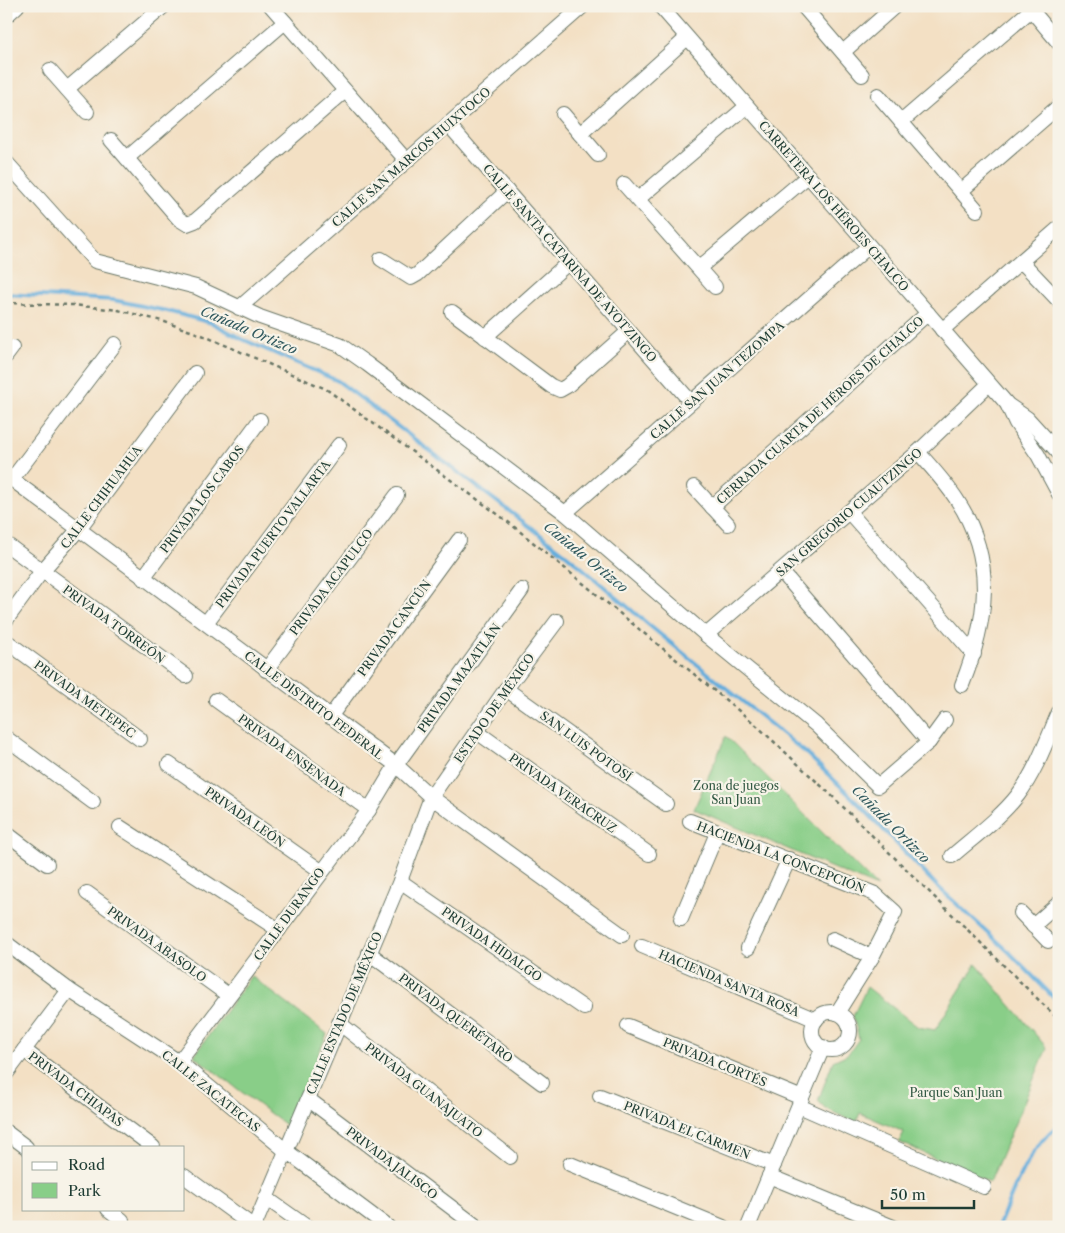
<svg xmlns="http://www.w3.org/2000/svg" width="1065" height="1233" font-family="'Libre Caslon Text',serif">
<rect width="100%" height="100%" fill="#f7f3e8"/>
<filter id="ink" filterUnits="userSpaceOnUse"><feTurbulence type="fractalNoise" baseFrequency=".02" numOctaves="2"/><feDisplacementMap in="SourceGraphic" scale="10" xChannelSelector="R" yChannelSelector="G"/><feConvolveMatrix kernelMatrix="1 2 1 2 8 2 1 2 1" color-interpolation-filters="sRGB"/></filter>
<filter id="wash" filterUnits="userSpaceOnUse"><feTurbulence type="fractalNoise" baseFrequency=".0096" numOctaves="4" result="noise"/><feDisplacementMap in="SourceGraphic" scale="20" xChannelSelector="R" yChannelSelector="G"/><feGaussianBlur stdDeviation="1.12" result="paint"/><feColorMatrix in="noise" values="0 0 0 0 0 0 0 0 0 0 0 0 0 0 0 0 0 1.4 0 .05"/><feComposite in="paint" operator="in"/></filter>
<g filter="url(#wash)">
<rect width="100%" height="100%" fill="#f3e0c4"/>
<g fill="#89ce88" stroke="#54865e">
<polygon points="726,736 877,887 694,809"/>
<polygon points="976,964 1047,1048 990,1182 899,1142 904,1132 860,1113 856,1123 825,1108 818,1101 833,1061 848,1054 859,1039 853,1016 867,987 918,1027 935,1030"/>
<polygon points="251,976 327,1034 288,1127 194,1056"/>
</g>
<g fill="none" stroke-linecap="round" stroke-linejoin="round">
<g stroke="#65addc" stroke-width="4">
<polyline points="6,294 113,300 167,311 212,323 242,339 338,381 567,555 650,626 806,753 862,807 937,886 1009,952 1059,1003"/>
<path d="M998,1227C1014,1191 1026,1149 1059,1125"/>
</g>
</g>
</g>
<g filter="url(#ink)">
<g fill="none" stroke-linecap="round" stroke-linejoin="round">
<g stroke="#697666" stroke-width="16">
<g id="minor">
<polyline points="271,6 406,160"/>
<polyline points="660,6 1008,405 1027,418 1059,453"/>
<polyline points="803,6 862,75"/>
<polyline points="1028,6 1059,43"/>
<polyline points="6,16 17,6"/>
<polyline points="843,52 895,6"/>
<polyline points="50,70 87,112"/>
<polyline points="67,89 164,6"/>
<polyline points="878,95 977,210"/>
<polyline points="563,114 598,155"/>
<polyline points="901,122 1031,10"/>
<polyline points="448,124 691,402"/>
<polyline points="580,134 687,38"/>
<polyline points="111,140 179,219 187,224 195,221 345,91"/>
<polyline points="127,158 285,22"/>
<polyline points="6,162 95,261 196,287 260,317 340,345 367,364 565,513 706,635 816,725 878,786 929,742 945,720"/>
<polyline points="624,184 715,287"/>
<polyline points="961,191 1059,106"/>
<polyline points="638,199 747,106"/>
<polyline points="381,259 411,278 418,274 507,191"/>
<polyline points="1021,261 1059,301"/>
<polyline points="699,268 808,176"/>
<polyline points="239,308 583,6"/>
<polyline points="452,312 551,386 560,390 567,386 629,331"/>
<polyline points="942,330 1059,228"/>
<polyline points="485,337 569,262"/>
<polyline points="6,356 12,348"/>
<polyline points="1008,406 1016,423 1038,455 1059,494"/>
<path d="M918,452C932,468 946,483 957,500C997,561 987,622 962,685"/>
<polyline points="6,475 396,765 431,797 622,935"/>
<polyline points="12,479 115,344"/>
<polyline points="694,487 728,524"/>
<polyline points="712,507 928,313"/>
<polyline points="849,512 974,654"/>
<polyline points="565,513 869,246"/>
<polyline points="6,544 186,676"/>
<polyline points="781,571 929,742"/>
<polyline points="143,578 260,420"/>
<polyline points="6,620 42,571 78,530 195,373"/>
<polyline points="206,623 339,445"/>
<polyline points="706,635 918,452 989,384"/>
<polyline points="6,641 140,739"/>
<polyline points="266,670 397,495"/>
<polyline points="506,689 666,804"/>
<polyline points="216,700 369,810"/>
<polyline points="330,717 459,540"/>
<polyline points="477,732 649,854"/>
<polyline points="6,738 93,802"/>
<polyline points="169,764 321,871"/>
<polyline points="690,821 875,894 895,912 872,957 837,1013"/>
<polyline points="120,827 279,930"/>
<polyline points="6,833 47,864"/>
<path d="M952,856C974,837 1000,818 1018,795C1036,771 1047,740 1059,712"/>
<polyline points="400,881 584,1008"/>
<polyline points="87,893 228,995"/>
<polyline points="1021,913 1048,941"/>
<polyline points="681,919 717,833"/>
<polyline points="1033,926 1059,903"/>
<polyline points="833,939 872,957"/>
<polyline points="6,943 69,990 179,1062 285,1150 388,1227"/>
<polyline points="642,946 816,1020"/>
<polyline points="748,948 789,859"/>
<polyline points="369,953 542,1083"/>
<circle cx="831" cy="1031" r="19"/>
<polyline points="339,1023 510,1157"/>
<polyline points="628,1026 802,1098"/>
<polyline points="24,1050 153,1147"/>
<polyline points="179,1062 369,810 396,765 522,590"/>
<polyline points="6,1074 69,990"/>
<polyline points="600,1096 774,1165"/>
<polyline points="308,1099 476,1226"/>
<polyline points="799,1106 984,1187"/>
<polyline points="6,1132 26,1147"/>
<polyline points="570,1164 723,1227"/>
<polyline points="184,1176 254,1227 400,881 431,797 506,689 557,621"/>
<polyline points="769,1176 893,1227"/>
<polyline points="266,1198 307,1227"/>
<polyline points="108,1209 122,1220"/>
<polyline points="748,1227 823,1047"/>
</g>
</g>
<polyline stroke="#697666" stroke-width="2.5" stroke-dasharray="4 4" stroke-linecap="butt" points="6,303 73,305 118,310 162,321 202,335 326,389 507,521 755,724 831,795 1059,1020"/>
<use href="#minor" stroke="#fff" stroke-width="14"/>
</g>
</g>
<g text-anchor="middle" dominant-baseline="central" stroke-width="4.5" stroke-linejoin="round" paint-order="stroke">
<g font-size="12" fill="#1f3d34" stroke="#f7f3e8">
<text transform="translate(411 157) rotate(-41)">CALLE SAN MARCOS HUIXTOCO</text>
<text transform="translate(834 206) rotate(49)">CARRETERA LOS HÉROES CHALCO</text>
<text transform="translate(570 263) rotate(49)">CALLE SANTA CATARINA DE AYOTZINGO</text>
<text transform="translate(717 380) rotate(-41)">CALLE SAN JUAN TEZOMPA</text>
<text transform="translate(820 410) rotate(-42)">CERRADA CUARTA DE HÉROES DE CHALCO</text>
<text transform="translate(101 497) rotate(-53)">CALLE CHIHUAHUA</text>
<text transform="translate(202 499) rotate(-53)">PRIVADA LOS CABOS</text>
<text transform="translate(849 512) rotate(-41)">SAN GREGORIO CUAUTZINGO</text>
<text transform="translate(273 534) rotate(-53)">PRIVADA PUERTO VALLARTA</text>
<text transform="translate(331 582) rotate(-53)">PRIVADA ACAPULCO</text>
<text transform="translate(114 624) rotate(36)">PRIVADA TORREÓN</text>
<text transform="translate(394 628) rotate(-54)">PRIVADA CANCÚN</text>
<text transform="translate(459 678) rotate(-54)">PRIVADA MAZATLÁN</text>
<text transform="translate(85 699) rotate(36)">PRIVADA METEPEC</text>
<text transform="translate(314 705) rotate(37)">CALLE DISTRITO FEDERAL</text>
<text transform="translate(494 708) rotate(-55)">ESTADO DE MÉXICO</text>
<text transform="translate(586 746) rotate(36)">SAN LUIS POTOSÍ</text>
<text transform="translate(292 755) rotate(36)">PRIVADA ENSENADA</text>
<text transform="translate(563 793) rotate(35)">PRIVADA VERACRUZ</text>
<text transform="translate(245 817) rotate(35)">PRIVADA LEÓN</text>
<text transform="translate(781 857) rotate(21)">HACIENDA LA CONCEPCIÓN</text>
<text transform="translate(289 914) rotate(-54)">CALLE DURANGO</text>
<text transform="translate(157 944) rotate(36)">PRIVADA ABASOLO</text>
<text transform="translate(492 944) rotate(35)">PRIVADA HIDALGO</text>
<text transform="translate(729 983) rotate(23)">HACIENDA SANTA ROSA</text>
<text transform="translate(344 1013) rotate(-67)">CALLE ESTADO DE MÉXICO</text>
<text transform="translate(456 1018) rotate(37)">PRIVADA QUERÉTARO</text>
<text transform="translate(715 1062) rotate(22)">PRIVADA CORTÉS</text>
<text transform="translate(76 1089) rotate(37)">PRIVADA CHIAPAS</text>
<text transform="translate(424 1090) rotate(38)">PRIVADA GUANAJUATO</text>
<text transform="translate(211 1091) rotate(39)">CALLE ZACATECAS</text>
<text transform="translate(687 1130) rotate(22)">PRIVADA EL CARMEN</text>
<text transform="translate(392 1163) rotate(37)">PRIVADA JALISCO</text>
</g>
<g font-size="12" fill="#345a45" stroke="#f7f3e8">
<text x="736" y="785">Zona de juegos<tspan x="736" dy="14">San Juan</tspan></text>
<text x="956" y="1092">Parque San Juan</text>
</g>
<g font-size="14" font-style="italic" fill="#30595e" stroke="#f7f3e8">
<text transform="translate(249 330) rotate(23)">Cañada Ortizco</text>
<text transform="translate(586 557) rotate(39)">Cañada Ortizco</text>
<text transform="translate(891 824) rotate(45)">Cañada Ortizco</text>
</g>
</g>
<rect width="1065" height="1233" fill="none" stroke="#f7f3e8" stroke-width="25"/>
<rect x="22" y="1146" width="162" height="65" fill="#f7f3e8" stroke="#a1aaa0"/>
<rect x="32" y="1162" width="25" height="8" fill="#ffffff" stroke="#a1aaa0"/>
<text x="68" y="1170" font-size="15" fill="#1f3d34">Road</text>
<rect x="32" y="1183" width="25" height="15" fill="#89ce88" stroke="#a1aaa0"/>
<text x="68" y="1196" font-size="15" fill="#1f3d34">Park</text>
<path d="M882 1200v8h92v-8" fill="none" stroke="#1f3d34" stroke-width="2.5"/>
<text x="890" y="1200" font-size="15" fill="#1f3d34" stroke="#f7f3e8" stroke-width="4" paint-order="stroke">50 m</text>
</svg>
